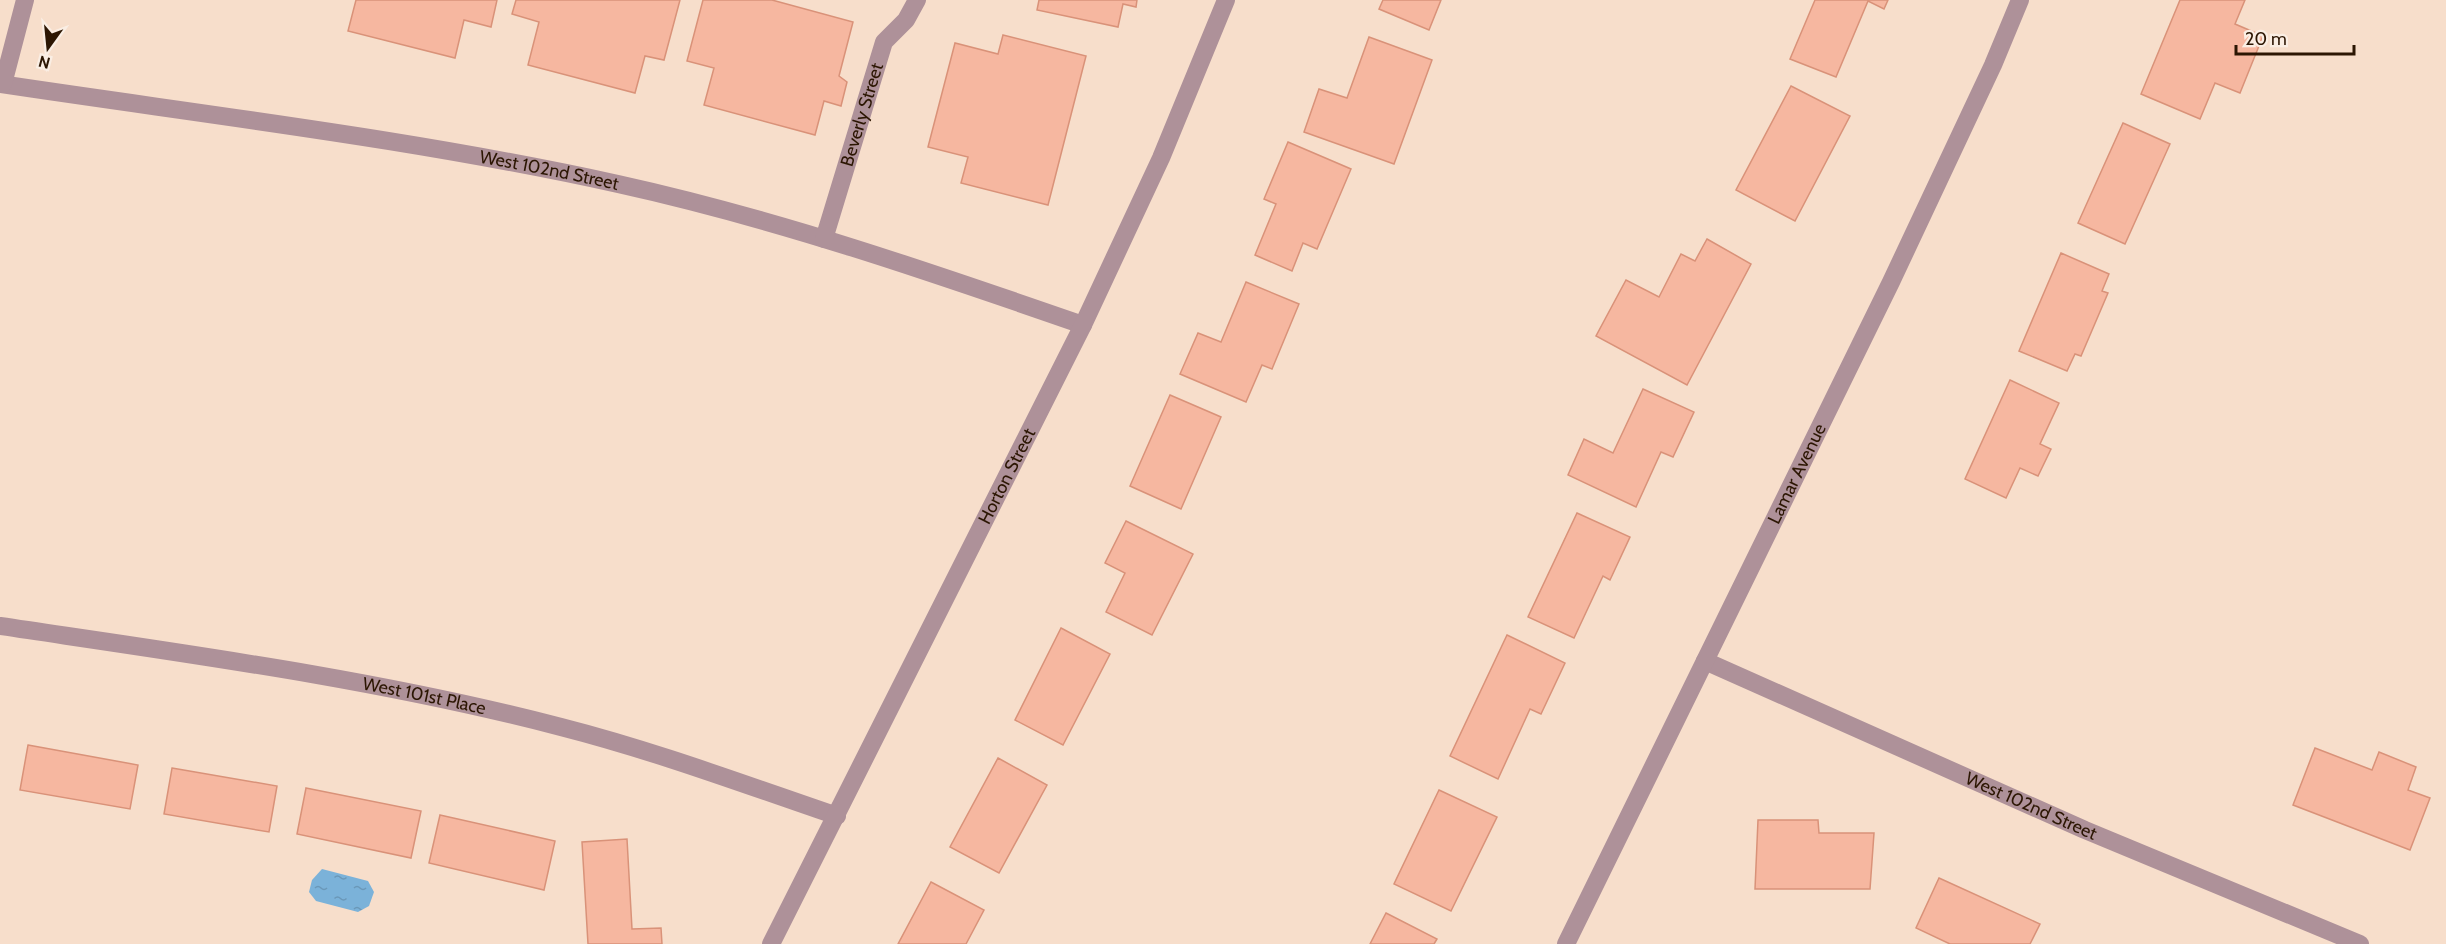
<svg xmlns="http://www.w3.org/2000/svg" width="2446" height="944" font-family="Cabin,sans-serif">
<defs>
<pattern id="water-ripples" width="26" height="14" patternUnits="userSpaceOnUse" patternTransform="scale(1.5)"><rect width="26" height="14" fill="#7bb2d9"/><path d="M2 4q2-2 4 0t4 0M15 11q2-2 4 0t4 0" fill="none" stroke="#6a98b9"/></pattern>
</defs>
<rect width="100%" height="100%" fill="#f7decb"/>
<polygon fill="url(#water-ripples)" points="322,869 368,881 374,892 369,906 358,912 316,901 309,892 312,880"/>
<g fill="#f6b7a0" stroke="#d99279" stroke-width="1.5">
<polygon points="356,0 497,0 491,27 464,20 455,58 348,31"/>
<polygon points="516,0 680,0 664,60 645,56 635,93 528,65 539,22 512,14"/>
<polygon points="703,0 772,0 853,22 839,76 847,82 841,106 824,101 815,135 704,105 714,68 687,61"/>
<polygon points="1039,0 1137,0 1136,7 1123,4 1118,27 1037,10"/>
<polygon points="1383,0 1441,0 1429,30 1379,9"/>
<polygon points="1815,0 1888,0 1884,9 1868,1 1836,77 1790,59"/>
<polygon points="2180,0 2245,0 2235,24 2263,36 2240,93 2215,83 2200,119 2141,94"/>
<polygon points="1003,35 1086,56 1048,205 961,183 968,157 928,147 955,43 998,54"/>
<polygon points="1369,37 1432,60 1394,164 1304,132 1319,89 1347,98"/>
<polygon points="1791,86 1850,116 1795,221 1736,190"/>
<polygon points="2123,123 2170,144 2125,244 2078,223"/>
<polygon points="1288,142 1351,169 1317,249 1303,243 1292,271 1255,255 1276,204 1264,199"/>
<polygon points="1707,239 1751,264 1687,385 1596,336 1626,280 1659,297 1681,254 1695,261"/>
<polygon points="2061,253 2109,274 2102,291 2108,293 2081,356 2075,354 2067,371 2019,351"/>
<polygon points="1246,282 1299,304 1272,369 1262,365 1246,402 1180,374 1198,333 1221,342"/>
<polygon points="2010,380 2059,403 2040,444 2051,449 2038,476 2020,468 2006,498 1965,479"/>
<polygon points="1643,389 1694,412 1673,457 1661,452 1636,507 1568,475 1584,439 1613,453"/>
<polygon points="1170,395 1221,417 1181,509 1130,486"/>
<polygon points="1577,513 1630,537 1610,580 1603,576 1574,638 1528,617"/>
<polygon points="1126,521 1193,554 1152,635 1106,612 1125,573 1105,563"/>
<polygon points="1061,628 1110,654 1063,745 1015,720"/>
<polygon points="1507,635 1565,663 1541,714 1530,709 1498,779 1450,756"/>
<polygon points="28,745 138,765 130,809 20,790"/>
<polygon points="2315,748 2372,770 2379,752 2416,767 2408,790 2430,798 2410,850 2293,805"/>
<polygon points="998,758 1047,785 999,873 950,847"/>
<polygon points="172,768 277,786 269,832 164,814"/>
<polygon points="306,788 421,811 411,858 297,834"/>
<polygon points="1439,790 1497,817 1451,911 1394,884"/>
<polygon points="440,815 555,841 544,890 429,863"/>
<polygon points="1758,820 1818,820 1819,833 1874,833 1870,889 1755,889"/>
<polygon points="627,839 632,929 661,928 662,944 588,944 582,842"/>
<polygon points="1939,878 2040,924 2030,944 1950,944 1916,928"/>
<polygon points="931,882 984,910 966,944 898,944"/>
<polygon points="1386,913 1437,939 1434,944 1370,944"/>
</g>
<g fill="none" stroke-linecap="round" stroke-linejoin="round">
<g stroke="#ae9199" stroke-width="18">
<path id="s1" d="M0,84C206,115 414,139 618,184C777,219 930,272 1083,325"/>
<polyline points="3,84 25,0"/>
<path id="s2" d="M824,239L884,42L906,20L917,0"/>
<path id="s3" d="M0,626C188,654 377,679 561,727C655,751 746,785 837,816"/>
<path id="s4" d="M1705,661L2085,830L2360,944"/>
<path id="s5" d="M771,944L1083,325L1161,158L1226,0"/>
<path id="s6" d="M1566,944L1891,282L1993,65L2020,0"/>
</g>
</g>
<g text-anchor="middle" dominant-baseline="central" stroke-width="4.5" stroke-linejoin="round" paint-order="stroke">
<g font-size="18" fill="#2c1603" stroke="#faeee4">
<text stroke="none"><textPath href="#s2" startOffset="130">Beverly Street</textPath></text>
<text stroke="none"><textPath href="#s1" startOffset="556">West 102nd Street</textPath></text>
<text stroke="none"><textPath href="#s6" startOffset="524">Lamar Avenue</textPath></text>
<text stroke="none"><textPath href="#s5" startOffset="524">Horton Street</textPath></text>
<text stroke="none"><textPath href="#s3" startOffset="430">West 101st Place</textPath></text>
<text stroke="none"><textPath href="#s4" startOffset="357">West 102nd Street</textPath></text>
</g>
</g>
<g transform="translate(48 48) rotate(195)" stroke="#faeee4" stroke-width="4.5" paint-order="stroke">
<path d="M0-4.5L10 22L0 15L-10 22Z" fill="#2c1603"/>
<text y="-9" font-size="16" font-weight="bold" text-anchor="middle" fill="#2c1603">N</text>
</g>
<path d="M2236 45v9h118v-9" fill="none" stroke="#2c1603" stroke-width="3"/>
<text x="2245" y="45" font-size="18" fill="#2c1603" stroke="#faeee4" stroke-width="4.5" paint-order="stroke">20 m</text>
</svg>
